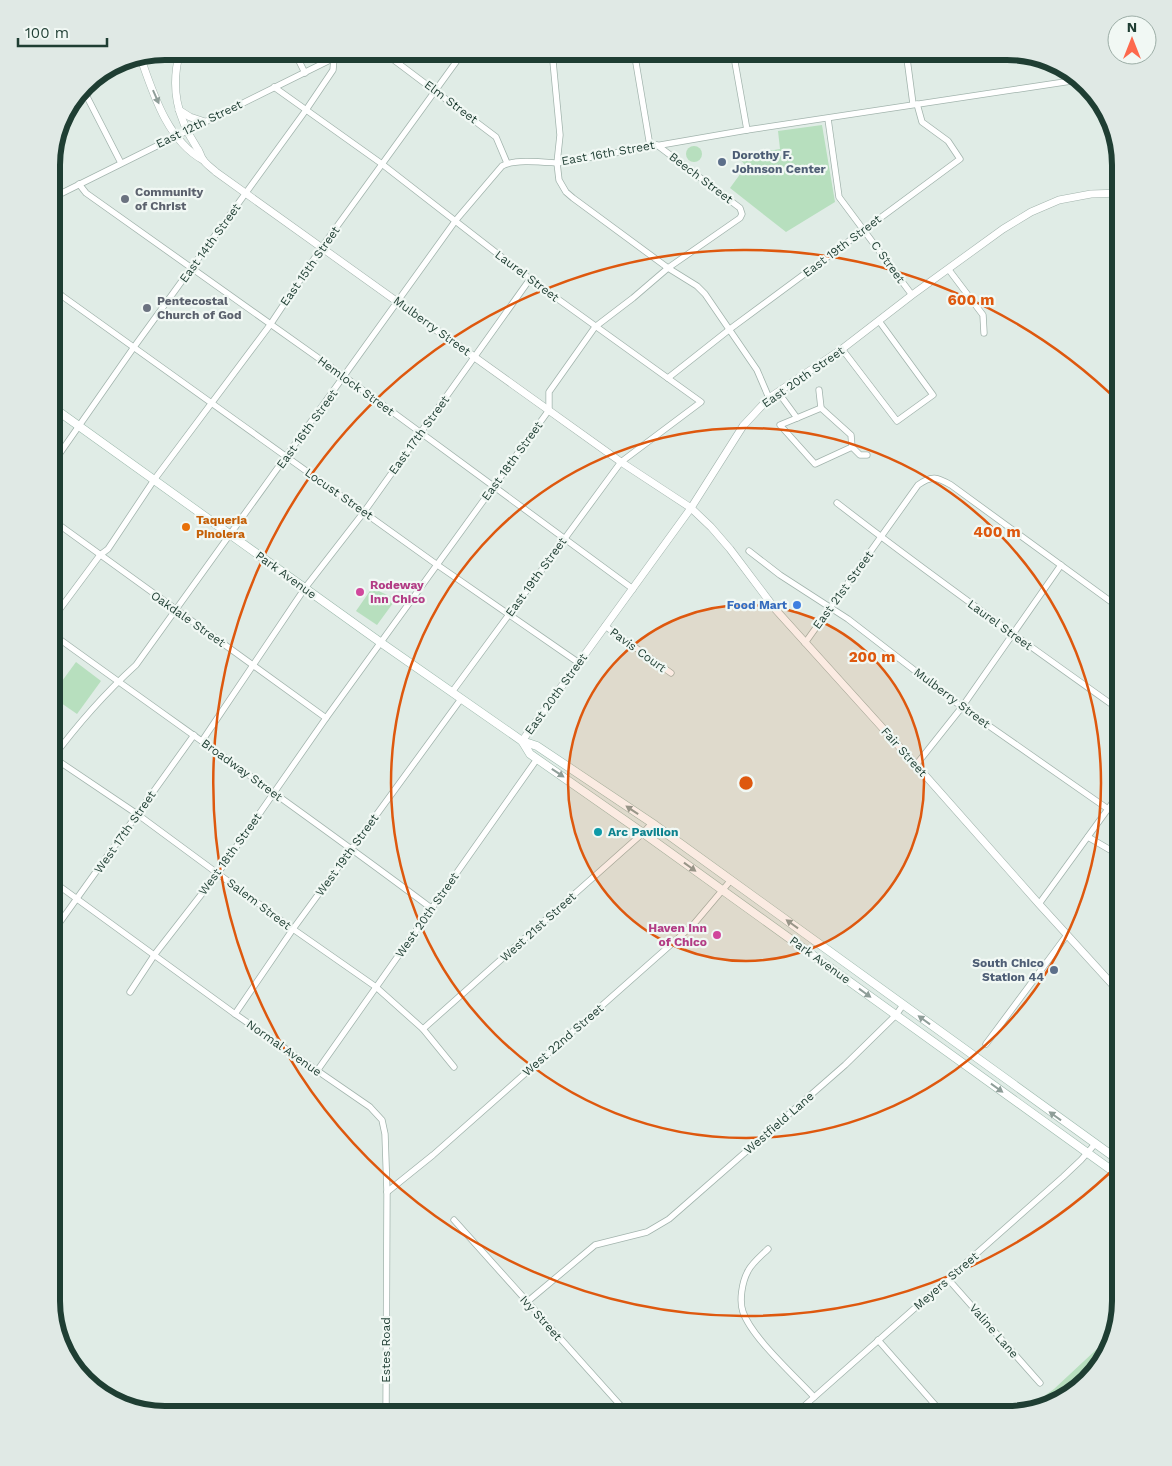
<svg xmlns="http://www.w3.org/2000/svg" width="1172" height="1466" font-family="'Work Sans',sans-serif">
<rect width="100%" height="100%" fill="#e0ece6"/>
<g fill="#b7dfbe">
<polygon points="822,125 835,202 786,232 730,188 746,166 737,156 780,149 778,131"/>
<circle cx="694" cy="154" r="8"/>
<polygon points="372,588 396,599 377,625 356,611"/>
<polygon points="76,662 101,681 77,714 51,696"/>
<polygon points="1113,1334 1109,1351 1070,1395 1026,1409 1054,1389"/>
</g>
<g fill="none" stroke-linecap="round" stroke-linejoin="round">
<g stroke="#a2b4ad" stroke-width="7">
<g id="minor">
<polyline points="294,51 305,73"/>
<polyline points="382,51 496,137 507,163"/>
<polyline points="552,51 560,135 557,163 559,180 566,192 573,198 668,268 697,286 705,294 757,370 769,398"/>
<polyline points="634,51 650,146"/>
<polyline points="733,51 747,130"/>
<polyline points="906,51 913,104"/>
<polyline points="274,87 382,164 530,279 701,402 621,462 452,692"/>
<polyline points="83,89 121,163"/>
<polyline points="828,119 839,197 912,295"/>
<polyline points="79,184 86,193 345,377 633,589"/>
<polyline points="52,198 348,51"/>
<polyline points="949,270 983,315 984,333"/>
<polyline points="51,288 436,564 579,663"/>
<polyline points="51,307 60,294"/>
<polyline points="842,349 897,421 933,395 879,321"/>
<polyline points="668,378 730,329 960,159 948,141 922,122 917,104"/>
<polyline points="819,390 821,408"/>
<polyline points="778,392 797,418 780,425 815,464 852,447"/>
<polyline points="797,418 821,408 851,435 852,447"/>
<polyline points="852,447 860,455 867,455"/>
<polyline points="51,466 134,347 306,110 333,70 334,58"/>
<path d="M837,503C930,575 1025,643 1121,711"/>
<polyline points="51,519 326,718"/>
<polyline points="749,551 780,575 848,619 962,707 1108,809"/>
<polyline points="51,621 100,555 108,549 154,480 270,325 322,247 464,51"/>
<polyline points="605,626 671,673"/>
<path d="M51,633C178,725 306,814 431,908"/>
<path d="M805,643L918,485C932,475 937,477 951,485L1121,609"/>
<polyline points="202,741 305,588 364,512 530,279"/>
<polyline points="51,756 137,814 293,929 376,987 423,1029 454,1067"/>
<path d="M51,760C77,725 104,694 136,665L456,220L502,166C514,159 542,162 557,163L747,130L1078,80"/>
<polyline points="916,765 962,707 1061,565"/>
<polyline points="1088,837 1112,851 1121,853"/>
<polyline points="51,880 235,1014 370,1107 382,1120 385,1134 387,1192 386,1415"/>
<polyline points="1039,904 1121,791"/>
<polyline points="55,929 194,735"/>
<polyline points="130,992 155,954 218,873 326,718 549,410 549,392 595,327 633,298 668,268 740,218 742,214 740,208 657,145"/>
<polyline points="235,1014 293,929 461,699"/>
<polyline points="423,1029 643,833 652,823"/>
<polyline points="986,1044 1067,935"/>
<polyline points="317,1071 537,759"/>
<polyline points="387,1192 433,1155 693,925 731,880"/>
<polyline points="454,1220 629,1415"/>
<path d="M768,1249C762,1255 752,1263 748,1271C742,1282 739,1301 743,1312C752,1338 795,1376 814,1397"/>
<polyline points="948,1279 1040,1383"/>
<polyline points="527,1302 595,1245 647,1232 669,1219 845,1065 896,1015 903,1005"/>
<polyline points="878,1340 944,1415"/>
<polyline points="615,1415 622,1408"/>
<polyline points="794,1415 1063,1177 1081,1160 1095,1144"/>
</g>
</g>
<g stroke="#a2b4ad" stroke-width="8">
<g id="tertiary">
<path d="M180,51C170,88 177,117 197,148C200,151 200,155 202,158C205,164 212,168 216,172L621,462L691,508L711,527L730,549L776,610L916,765L1039,904L1121,994"/>
<path d="M140,56C153,93 167,140 203,160"/>
<polyline points="179,110 190,117 205,122"/>
<polyline points="522,741 691,508 743,426 769,398 842,349 912,295 1003,229 1031,212 1059,200 1091,194 1121,193"/>
</g>
</g>
<g stroke="#9db9ad" stroke-width="9">
<g id="secondary">
<polyline points="51,406 380,642 522,741 537,746 652,823 1121,1162"/>
<polyline points="522,741 530,754 643,833 1121,1177"/>
</g>
</g>
<use href="#minor" stroke="#fff" stroke-width="5.5"/>
<use href="#tertiary" stroke="#fff" stroke-width="7"/>
<use href="#secondary" stroke="#fff" stroke-width="8"/>
</g>
<defs><path id="oneway-solid" d="M-6-.8H1V-3.2L6.5 0L1 3.2V.8H-6Z" transform="scale(1.25)"/></defs>
<g fill="#8f9e99">
<use href="#oneway-solid" transform="translate(156 97) rotate(66)"/>
<use href="#oneway-solid" transform="translate(558 773) rotate(34)"/>
<use href="#oneway-solid" transform="translate(632 810) rotate(-146)"/>
<use href="#oneway-solid" transform="translate(690 867) rotate(36)"/>
<use href="#oneway-solid" transform="translate(792 924) rotate(-144)"/>
<use href="#oneway-solid" transform="translate(865 993) rotate(36)"/>
<use href="#oneway-solid" transform="translate(924 1020) rotate(-144)"/>
<use href="#oneway-solid" transform="translate(997 1088) rotate(36)"/>
<use href="#oneway-solid" transform="translate(1055 1116) rotate(-144)"/>
</g>
<circle cx="746" cy="783" r="178" fill="#de580e" fill-opacity=".12"/>
<g fill="none" stroke="#de580e" stroke-width="2.5">
<circle cx="746" cy="783" r="178"/>
<circle cx="746" cy="783" r="355"/>
<path d="M1120 1163A533 533 0 1 1 1120 403"/>
</g>
<g fill="#5c6f8a" stroke="#f1f8f4" stroke-width="2">
<circle cx="722" cy="162" r="5"/>
<circle cx="1054" cy="970" r="5"/>
</g>
<g fill="#6b7280" stroke="#f1f8f4" stroke-width="2">
<circle cx="125" cy="199" r="5"/>
<circle cx="147" cy="308" r="5"/>
</g>
<circle fill="#e8710a" stroke="#f1f8f4" stroke-width="2" cx="186" cy="527" r="5"/>
<g fill="#d1479c" stroke="#f1f8f4" stroke-width="2">
<circle cx="360" cy="592" r="5"/>
<circle cx="717" cy="935" r="5"/>
</g>
<circle fill="#3f7fe0" stroke="#f1f8f4" stroke-width="2" cx="797" cy="605" r="5"/>
<circle fill="#0f9aa8" stroke="#f1f8f4" stroke-width="2" cx="598" cy="832" r="5"/>
<g text-anchor="middle" dominant-baseline="central" stroke-width="4.5" stroke-linejoin="round" paint-order="stroke">
<g font-size="12" fill="#1f3e33" stroke="#f1f8f4">
<text transform="translate(451 102) rotate(37)">Elm Street</text>
<text transform="translate(199 124) rotate(-26)">East 12th Street</text>
<text transform="translate(608 153) rotate(-10)">East 16th Street</text>
<text transform="translate(701 178) rotate(37)">Beech Street</text>
<text transform="translate(210 243) rotate(-54)">East 14th Street</text>
<text transform="translate(842 246) rotate(-37)">East 19th Street</text>
<text transform="translate(888 262) rotate(54)">C Street</text>
<text transform="translate(310 266) rotate(-55)">East 15th Street</text>
<text transform="translate(527 276) rotate(37)">Laurel Street</text>
<text transform="translate(432 326) rotate(36)">Mulberry Street</text>
<text transform="translate(803 377) rotate(-35)">East 20th Street</text>
<text transform="translate(356 386) rotate(36)">Hemlock Street</text>
<text transform="translate(307 429) rotate(-54)">East 16th Street</text>
<text transform="translate(419 435) rotate(-54)">East 17th Street</text>
<text transform="translate(512 461) rotate(-54)">East 18th Street</text>
<text transform="translate(339 494) rotate(35)">Locust Street</text>
<text transform="translate(286 575) rotate(36)">Park Avenue</text>
<text transform="translate(536 577) rotate(-54)">East 19th Street</text>
<text transform="translate(843 590) rotate(-54)">East 21st Street</text>
<text transform="translate(188 619) rotate(35)">Oakdale Street</text>
<text transform="translate(1000 625) rotate(36)">Laurel Street</text>
<text transform="translate(638 650) rotate(36)">Pavis Court</text>
<text transform="translate(556 694) rotate(-54)">East 20th Street</text>
<text transform="translate(952 698) rotate(37)">Mulberry Street</text>
<text transform="translate(904 752) rotate(48)">Fair Street</text>
<text transform="translate(242 770) rotate(36)">Broadway Street</text>
<text transform="translate(125 832) rotate(-55)">West 17th Street</text>
<text transform="translate(230 854) rotate(-54)">West 18th Street</text>
<text transform="translate(347 855) rotate(-54)">West 19th Street</text>
<text transform="translate(259 904) rotate(37)">Salem Street</text>
<text transform="translate(427 915) rotate(-55)">West 20th Street</text>
<text transform="translate(538 927) rotate(-42)">West 21st Street</text>
<text transform="translate(820 960) rotate(36)">Park Avenue</text>
<text transform="translate(563 1040) rotate(-41)">West 22nd Street</text>
<text transform="translate(284 1048) rotate(35)">Normal Avenue</text>
<text transform="translate(779 1123) rotate(-41)">Westfield Lane</text>
<text transform="translate(946 1281) rotate(-41)">Meyers Street</text>
<text transform="translate(541 1318) rotate(48)">Ivy Street</text>
<text transform="translate(994 1331) rotate(49)">Valine Lane</text>
<text transform="translate(386 1350) rotate(-90)">Estes Road</text>
</g>
<g font-size="12" font-weight="bold" fill="#4e5e75" stroke="#f1f8f4" text-anchor="start">
<text x="732" y="155">Dorothy F.<tspan x="732" dy="14">Johnson Center</tspan></text>
<text x="1044" y="963" text-anchor="end">South Chico<tspan x="1044" dy="14">Station 44</tspan></text>
</g>
<g font-size="12" font-weight="bold" fill="#5b616d" stroke="#f1f8f4" text-anchor="start">
<text x="135" y="192">Community<tspan x="135" dy="14">of Christ</tspan></text>
<text x="157" y="301">Pentecostal<tspan x="157" dy="14">Church of God</tspan></text>
</g>
<g font-size="12" font-weight="bold" fill="#c56008" stroke="#f1f8f4" text-anchor="start">
<text x="196" y="520">Taqueria<tspan x="196" dy="14">Pinolera</tspan></text>
</g>
<g font-size="12" font-weight="bold" fill="#b23c85" stroke="#f1f8f4" text-anchor="start">
<text x="370" y="585">Rodeway<tspan x="370" dy="14">Inn Chico</tspan></text>
<text x="707" y="928" text-anchor="end">Haven Inn<tspan x="707" dy="14">of Chico</tspan></text>
</g>
<g font-size="12" font-weight="bold" fill="#366cbe" stroke="#f1f8f4" text-anchor="end">
<text x="787" y="605">Food Mart</text>
</g>
<g font-size="12" font-weight="bold" fill="#0d838f" stroke="#f1f8f4" text-anchor="start">
<text x="608" y="832">Arc Pavilion</text>
</g>
</g>
<path d="M0 0H1172V1466H0ZM165 60H1007A105 105 0 0 1 1112 165V1301A105 105 0 0 1 1007 1406H165A105 105 0 0 1 60 1301V165A105 105 0 0 1 165 60Z" fill="#e0e9e5" fill-rule="evenodd"/>
<path fill="none" stroke="#1f3e33" stroke-width="6" d="M165 60H1007A105 105 0 0 1 1112 165V1301A105 105 0 0 1 1007 1406H165A105 105 0 0 1 60 1301V165A105 105 0 0 1 165 60Z"/>
<circle cx="746" cy="783" r="8" fill="#de580e" stroke="#f1f8f4" stroke-width="2.5"/>
<g font-size="15" text-anchor="middle" font-weight="bold" fill="#de580e" stroke="#f1f8f4" stroke-width="4.5" stroke-linejoin="round" paint-order="stroke">
<text x="971" y="305">600 m</text>
<text x="997" y="537">400 m</text>
<text x="872" y="662">200 m</text>
</g>
<g transform="translate(1132 40)"><circle r="24" fill="#f1f8f4" stroke="#9daea7"/>
<path d="M0-4L9 19L0 12L-9 19Z" fill="#fd694d"/>
<text y="-8" font-size="14" font-weight="bold" text-anchor="middle" fill="#1f3e33">N</text>
</g>
<path d="M18 38v8h89v-8" fill="none" stroke="#1f3e33" stroke-width="2.5"/>
<text x="25" y="38" font-size="15" fill="#1f3e33" stroke="#f1f8f4" stroke-width="4" paint-order="stroke">100 m</text>
</svg>
